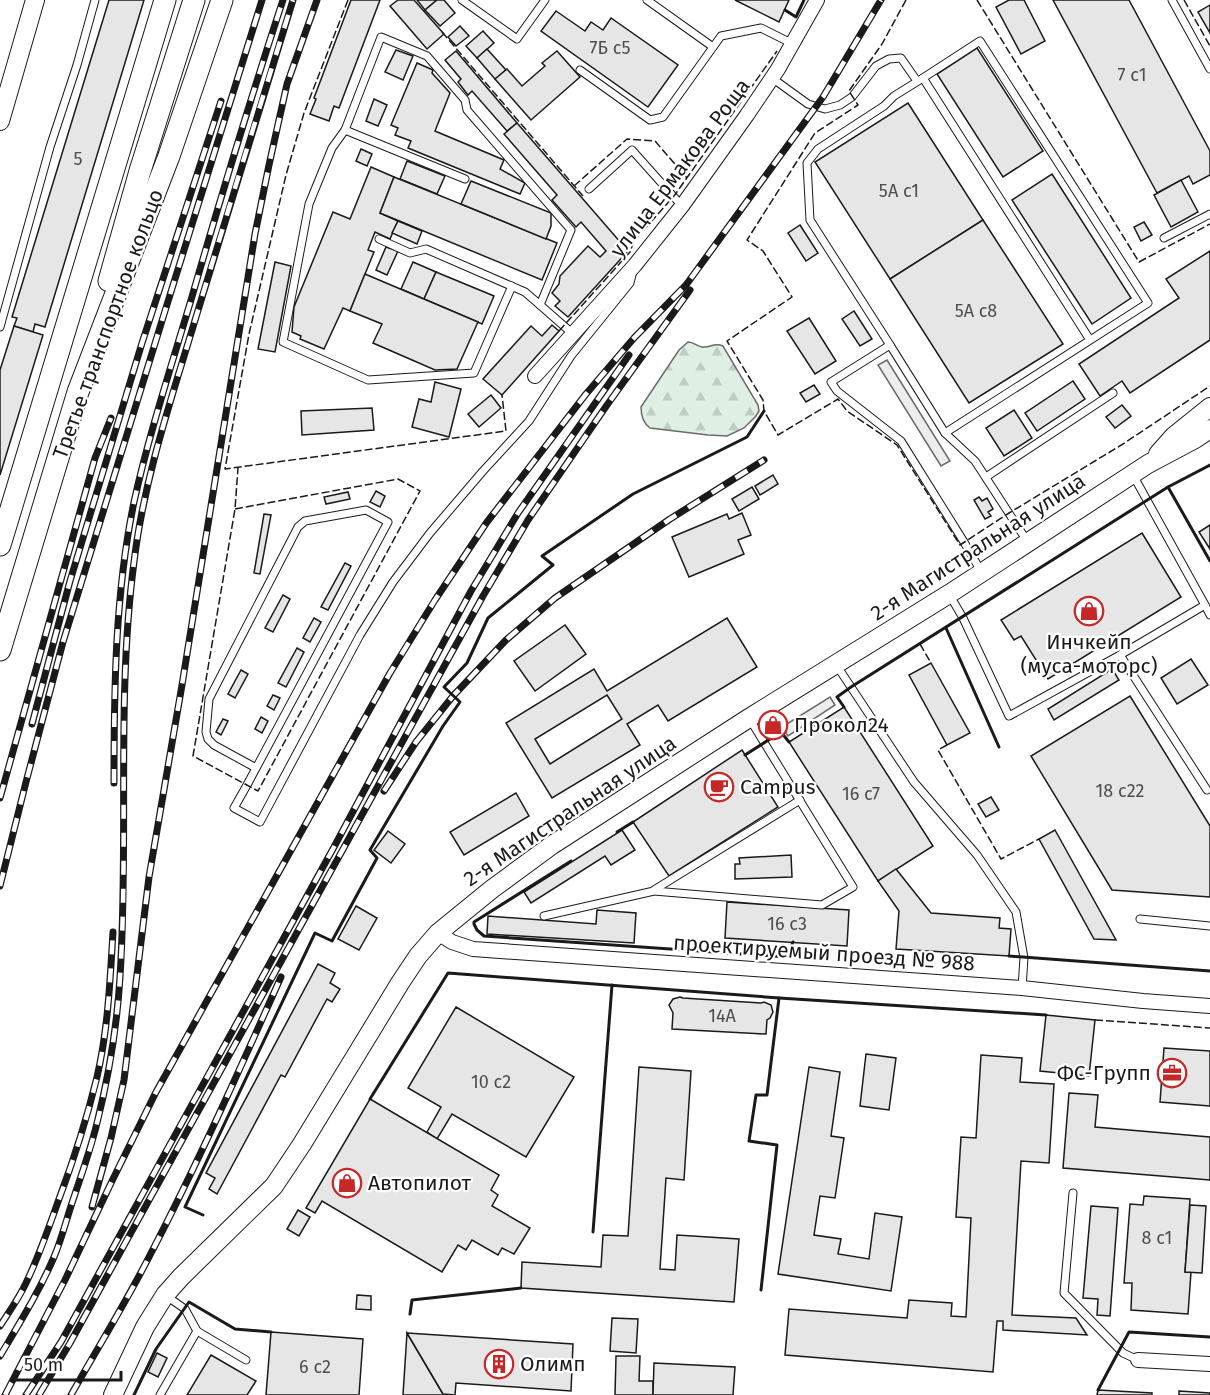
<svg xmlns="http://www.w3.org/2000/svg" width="1210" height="1395" font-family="'Fira Sans',sans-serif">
<defs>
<pattern id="forest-firs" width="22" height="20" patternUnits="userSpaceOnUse" patternTransform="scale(1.5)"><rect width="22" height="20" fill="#e0efe3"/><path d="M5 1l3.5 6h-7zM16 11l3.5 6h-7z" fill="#c0ccc2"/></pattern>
</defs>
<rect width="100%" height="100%" fill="#fff"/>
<path fill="url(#forest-firs)" stroke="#6a6a6a" stroke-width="1.5" d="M688,342C694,342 696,346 702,347C711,348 714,342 723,346L758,405L759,411L756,416L744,428L727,436L708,435L650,428C643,423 641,416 641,407L679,350Z"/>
<g fill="#ededed" stroke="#6a6a6a" stroke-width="1.5">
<polygon points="887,360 950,461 941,466 878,365"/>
<polygon points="830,697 835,705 788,736 782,727"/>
</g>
<g fill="#e6e6e6" stroke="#1a1a1a" stroke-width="1.5" fill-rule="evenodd">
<polygon points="109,0 144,0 45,327 35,324 33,332 14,326 17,318 12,317"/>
<polygon points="351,0 380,0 339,108 334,106 329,121 310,114 316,99 314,98"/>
<polygon points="398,0 414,0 444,34 427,49 390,6"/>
<polygon points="417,0 437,0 425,10"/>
<polygon points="437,0 444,0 455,13 440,26 425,10"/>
<polygon points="735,0 789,0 779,22"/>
<polygon points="1009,0 1024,0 1045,41 1021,54 996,7"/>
<polygon points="1053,0 1129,0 1210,151 1210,175 1193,184 1189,176 1157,193"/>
<polygon points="1210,5 1210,33 1198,12"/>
<polygon points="556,11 585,31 591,22 603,30 611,18 678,65 648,107 541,31"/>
<polygon points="460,26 469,36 456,46 448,37"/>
<polygon points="483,31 494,43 477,58 466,46"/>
<polygon points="977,48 1043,151 1003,177 937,74"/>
<polygon points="487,49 506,70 495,79 477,58"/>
<polygon points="396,50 413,56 403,80 385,72"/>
<polygon points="456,51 517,123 507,131 472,91 468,95 458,82 461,79 445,60"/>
<polygon points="557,51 580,77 531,120 495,79 507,69 522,86 545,66 542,63"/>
<polygon points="417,63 433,70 432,73 450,93 435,131 504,160 500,169 525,183 520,194 408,148 411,141 395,135 398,128 391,125"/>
<polygon points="374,99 387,105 378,126 366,121"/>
<polygon points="908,103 983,220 890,279 815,162"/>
<polygon points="517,123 628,251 568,317 555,306 560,301 552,293 559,284 560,276 588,246 600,257 606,251 581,222 576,227 552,200 557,195 504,134"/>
<polygon points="361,149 372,154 367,166 356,161"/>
<polygon points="407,161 445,176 437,194 400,179"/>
<polygon points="371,167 394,177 380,213 398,221 390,239 375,232 368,250 374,252 350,311 343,308 324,349 300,339 301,336 292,332 294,307 333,212 350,219"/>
<polygon points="1052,174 1131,298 1092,324 1012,200"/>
<polygon points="394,177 557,243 542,280 380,213"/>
<polygon points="1181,180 1198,212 1171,227 1154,195"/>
<polygon points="471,181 551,213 551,226 546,239 461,204"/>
<polygon points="983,220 1063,344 969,403 890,279"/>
<polygon points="398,221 422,231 417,244 392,233"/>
<polygon points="1144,222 1152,235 1141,241 1134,227"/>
<polygon points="800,225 818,253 806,261 788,233"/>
<polygon points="386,247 398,251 387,275 376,270"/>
<polygon points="1210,251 1210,340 1130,393 1122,381 1100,396 1079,364 1179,298 1166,279"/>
<polygon points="275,262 291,266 275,352 258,349"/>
<polygon points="413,262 436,272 424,299 401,289"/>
<polygon points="436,272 494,296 482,324 424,299"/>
<polygon points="365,274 478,322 457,369 435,370 373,343 382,324 350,311"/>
<polygon points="854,311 872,339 860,346 842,319"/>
<polygon points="809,318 836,361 815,374 787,331"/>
<polygon points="552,325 559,331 502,395 483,379 531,326 542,336"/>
<polygon points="14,326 43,335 0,475 0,370"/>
<polygon points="1073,381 1085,399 1037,431 1025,413"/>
<polygon points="435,382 461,389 449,437 412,427 419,399 431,402"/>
<polygon points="814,385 820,394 806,402 800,393"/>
<polygon points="491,395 501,408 479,427 468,414"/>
<polygon points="1122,405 1131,416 1115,428 1106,417"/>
<polygon points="372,408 374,430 302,435 301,411"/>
<polygon points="1014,410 1032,438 1004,456 986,428"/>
<polygon points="773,475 778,484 760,495 755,486"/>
<polygon points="752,487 759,499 739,511 732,499"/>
<polygon points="376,491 385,496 380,507 370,502"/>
<polygon points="348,492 350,499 326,504 324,497"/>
<polygon points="979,497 982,501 987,498 993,509 988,512 991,516 985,519 974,500"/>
<polygon points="742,513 751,535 738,540 744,554 689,577 672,537 727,514 729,519"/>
<polygon points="264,514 271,515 260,574 254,573"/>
<polygon points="1210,525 1210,549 1199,532"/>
<polygon points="1142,533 1181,597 1048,679 1021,636 1014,640 1001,620"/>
<polygon points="345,563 351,566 328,610 321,607"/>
<polygon points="283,595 290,599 273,632 265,628"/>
<polygon points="314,618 321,622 310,642 303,638"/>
<path d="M727,618L757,667L668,721L658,705L627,724L640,745L552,798L506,723L594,669L607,691ZM607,695L622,719L550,764L535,739Z"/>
<polygon points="565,625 586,654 535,691 514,661"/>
<polygon points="297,648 304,652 286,687 278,683"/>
<polygon points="1191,659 1208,685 1177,704 1161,678"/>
<polygon points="931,663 970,733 947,745 909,675"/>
<polygon points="1112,669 1119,680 1054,720 1048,709"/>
<polygon points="241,670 248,674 235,698 228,694"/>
<polygon points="273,695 280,698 274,710 267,706"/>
<polygon points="1130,696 1210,826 1210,897 1112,890 1031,756"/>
<polygon points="844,707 933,846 878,881 789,742"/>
<polygon points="261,717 268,721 262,733 255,729"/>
<polygon points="223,719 228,721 221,735 216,732"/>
<polygon points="742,750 778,807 669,876 633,822"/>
<polygon points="516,793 529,816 464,855 450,832"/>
<polygon points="991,797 999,810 986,817 978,804"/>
<polygon points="622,830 635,850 611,865 605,856 531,903 524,892"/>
<polygon points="1055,830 1116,940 1094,939 1039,839"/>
<polygon points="388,831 405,844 391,863 374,850"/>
<polygon points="791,855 792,877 735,879 735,864 740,864 739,858"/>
<polygon points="896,869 931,913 1000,918 999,928 1011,929 1009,956 896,949 899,911 878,881"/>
<polygon points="727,902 849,910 847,946 725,938"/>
<polygon points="356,906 377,918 359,950 338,939"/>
<polygon points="597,910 636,913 634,943 487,934 488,916 596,924"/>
<polygon points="318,964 335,973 330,983 340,989 332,1002 327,999 285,1077 281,1075 217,1194 209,1189 215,1178 206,1173"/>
<polygon points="680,997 683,998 761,1003 764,1002 771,1005 773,1012 770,1018 767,1020 766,1034 672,1029 673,1013 669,1005 673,999"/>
<polygon points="456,1007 574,1077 526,1157 452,1114 437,1139 427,1132 441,1107 408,1088"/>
<polygon points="1046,1015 1095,1020 1089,1076 1040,1071"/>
<polygon points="1164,1048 1210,1051 1210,1106 1160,1102"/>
<polygon points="866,1054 896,1058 889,1110 860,1106"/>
<polygon points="981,1055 1022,1058 1020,1082 1054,1084 1049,1163 1021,1161 1012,1315 1076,1318 1087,1335 1003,1330 1003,1321 997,1321 993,1372 785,1355 789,1309 907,1318 909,1300 952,1303 951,1316 966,1317 971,1218 956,1217 961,1137 976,1138"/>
<polygon points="639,1067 691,1071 684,1180 666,1178 660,1269 675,1270 677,1235 739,1239 734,1302 521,1288 522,1262 601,1267 603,1235 628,1236"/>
<polygon points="809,1067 840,1072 831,1136 844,1138 835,1198 820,1196 814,1235 841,1239 838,1254 869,1259 875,1213 902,1217 891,1291 778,1274"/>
<polygon points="1069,1093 1098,1095 1095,1127 1210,1137 1210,1180 1063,1168"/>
<polygon points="370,1099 499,1175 491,1190 498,1195 492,1206 530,1228 514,1254 502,1248 498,1255 472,1240 466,1250 458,1245 442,1272 322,1201 315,1213 306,1208"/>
<polygon points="1144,1196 1190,1199 1185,1272 1191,1272 1188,1314 1131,1310 1132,1283 1124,1283 1130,1204 1143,1205"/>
<polygon points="1190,1205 1206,1206 1202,1273 1185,1272"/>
<polygon points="1091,1206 1118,1208 1110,1316 1097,1315 1098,1299 1083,1298"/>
<polygon points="298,1210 310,1217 299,1236 287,1229"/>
<polygon points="357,1295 371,1296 371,1310 356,1309"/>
<polygon points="612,1318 638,1319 636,1353 610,1351"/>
<polygon points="271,1332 363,1339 359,1395 266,1395"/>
<polygon points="407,1333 443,1394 443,1395 403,1395"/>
<polygon points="407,1333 573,1344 571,1391 456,1383 455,1395 443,1394"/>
<polygon points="157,1353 167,1358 158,1377 148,1372"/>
<polygon points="211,1355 256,1381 247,1395 187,1395"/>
<polygon points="616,1356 640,1356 639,1381 653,1381 653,1395 615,1395"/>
<polygon points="654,1363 735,1367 733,1395 653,1395"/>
<polygon points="1098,1390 1152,1393 1152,1395 1097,1395"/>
<polygon points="1179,1391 1210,1393 1210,1395 1179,1395"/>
</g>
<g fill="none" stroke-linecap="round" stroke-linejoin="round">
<g stroke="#1a1a1a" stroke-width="9">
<g id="lane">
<polyline points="462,0 517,39 545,0"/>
<polyline points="647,0 713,47"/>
<polyline points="1172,0 1210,69"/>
<polyline points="580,70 650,120 663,117 721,36 761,28 793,44"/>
<polyline points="772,78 808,104 825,109 840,105 852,97 876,66 889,59 901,58 917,81"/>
<polyline points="345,130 332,148 309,204 283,342 368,380 474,373 512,286"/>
<polyline points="465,179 345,130 381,37 427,56 465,100 467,110 571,230 540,305 573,334"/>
<polyline points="589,189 632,150 682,206"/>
<polyline points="1164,238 1210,214"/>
<polyline points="379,239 410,253 426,249 525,292 540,305"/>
<polyline points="0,327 50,147 77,65 95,0"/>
<polyline points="890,345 810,220 807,163 818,149 884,106 894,96 923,78"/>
<polyline points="945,433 1148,303 980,41 923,78 1090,340"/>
<polyline points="986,477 1113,393"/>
<polyline points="982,573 964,542 901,441 837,391 831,382 890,345 945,433 975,461 1027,541"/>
<polyline points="949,594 963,618 1009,716 1120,655 1205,605 1133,475"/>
<polyline points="1205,605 1210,615"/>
<polyline points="1120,655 1207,790"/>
<polyline points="837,666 914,782 977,855 1016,912 1024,958 1022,988"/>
<polyline points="256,768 214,745 208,739 206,732 209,699 298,527 305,521 366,510 388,522 247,785 234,808 260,822 360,635 393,582 430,533 483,471 529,421 571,356 630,283 633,271"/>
<polyline points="654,890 800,800"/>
<polyline points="544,916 654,891 822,905 853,887 749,718"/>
<polyline points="1140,919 1210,926"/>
<polyline points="1073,1193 1064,1293 1123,1353 1138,1360"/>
<polyline points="197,1331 246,1360"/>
<polyline points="160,1395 197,1331 185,1309 165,1295"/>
</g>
</g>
<g stroke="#1a1a1a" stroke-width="16">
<g id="street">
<polyline points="535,376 635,265 682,206 747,115 778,69 817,0"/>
<polyline points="438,933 452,942 473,949 1022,988 1143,1001 1210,1006"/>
<polyline points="1138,1360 1210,1364"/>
</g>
</g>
<g stroke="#1a1a1a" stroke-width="20">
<g id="secondary">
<polyline points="0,121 35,0"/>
<polyline points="1158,454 1174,436 1210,407"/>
<polyline points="113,1395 145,1327 165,1295 181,1277 274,1186 302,1144 400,983 418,956 438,933 492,889 552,845 749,718 949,594 1148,464 1195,439 1210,429"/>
</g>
</g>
<g stroke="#1a1a1a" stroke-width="23">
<g id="primary">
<polyline points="109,281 140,171 194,0"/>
<polyline points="0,545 165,0"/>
<polyline points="0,650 78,392 169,156 222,0"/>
</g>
</g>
<use href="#lane" stroke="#fff" stroke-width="7"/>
<use href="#street" stroke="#fff" stroke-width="14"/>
<use href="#secondary" stroke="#fff" stroke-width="18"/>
<use href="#primary" stroke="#fff" stroke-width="21"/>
<g stroke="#1a1a1a" stroke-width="7">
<g id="rail">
<polyline points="32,724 70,581 142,343 221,101"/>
<path d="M114,783C114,689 115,594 134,502C149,434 171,367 191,300C220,200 250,100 283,0"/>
<polyline points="384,791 416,742 453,696 506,640 555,598 670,519 764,460"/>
<polyline points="0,798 95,458 111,418"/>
<polyline points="0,886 26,782 63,642 165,311 262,0"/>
<polyline points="92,1207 111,1138 124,1080 149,877 182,685 255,234 269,165 287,84 317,0"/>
<path d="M0,1326C9,1312 19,1298 26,1283C39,1256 49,1227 59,1199C74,1159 87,1118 97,1077C108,1030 110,981 113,932"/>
<path d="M0,1356C19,1324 39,1292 54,1257C62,1238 67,1217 74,1197C82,1173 91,1148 97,1123C109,1075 117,1026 120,977C129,839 116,700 134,562C144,478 172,397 196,317C228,211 260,105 293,0"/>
<polyline points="5,1395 65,1280 112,1181 156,1092 390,673 435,600 487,522 586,394 634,338 686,285 823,97 881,0"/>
<polyline points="26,1395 61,1342 334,847 471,591 518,513 629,355"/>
<polyline points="39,1395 70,1343 483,596 528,520 607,405 690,290"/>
<path d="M71,1395C97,1349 125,1304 149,1257C197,1165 239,1071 281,977"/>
</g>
</g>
<use href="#rail" stroke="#fff" stroke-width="4.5" stroke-dasharray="14" stroke-linecap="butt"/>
<g stroke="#1a1a1a" stroke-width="1.5" stroke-dasharray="8 3" stroke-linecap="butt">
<polyline points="348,0 304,113 286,175 249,334 225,469 506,431 502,395"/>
<polyline points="906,0 882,44 849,91 858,105 815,133 747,240 763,251 792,297 727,341 763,400 764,411 778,435 838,399 847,411 897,445 960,545 1009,513 1123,444 1210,386"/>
<polyline points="977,0 1139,262 1210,224"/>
<polyline points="1184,0 1210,46"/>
<polyline points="442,32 583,196"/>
<polyline points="574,186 627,139 655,141 687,178"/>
<polyline points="559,331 630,252 634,241 674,196 777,51"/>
<polyline points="235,509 398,479 420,491 258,791 193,756 235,509 238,468"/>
<polyline points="920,644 931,663"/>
<polyline points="947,745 938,750 1001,859 1039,839"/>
<polyline points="1095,1020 1210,1028"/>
</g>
<g stroke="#1a1a1a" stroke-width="3">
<polyline points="785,10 796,17 804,0"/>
<polyline points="1168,487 1210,561"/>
<polyline points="946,628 999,747"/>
<polyline points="844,707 837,697 851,687 1168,487 1210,465"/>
<polyline points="745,755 781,732 789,742"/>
<polyline points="617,832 633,822"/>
<polyline points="571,861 474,922 474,924 477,930 484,936 787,957 793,942"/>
<polyline points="1009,956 1210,971"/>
<polyline points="370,1099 448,973 779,998 1046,1015"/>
<polyline points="203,1215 185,1207 315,933 332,941 377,858 370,850 443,726 460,702 444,687 467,663 488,618 553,565 542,556 633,494 747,437 764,411"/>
<polyline points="593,1232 612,985"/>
<polyline points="761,1290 777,1145 749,1141 756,1095 767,1095 779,998"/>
<polyline points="410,1314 412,1300 521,1288"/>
<polyline points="1098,1390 1129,1332 1210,1337"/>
<polyline points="134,1395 156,1349 189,1302 235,1329 271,1332"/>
</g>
</g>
<defs>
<g id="shop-ring" transform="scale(1.5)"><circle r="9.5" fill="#fff" stroke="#c62828" stroke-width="1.5"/><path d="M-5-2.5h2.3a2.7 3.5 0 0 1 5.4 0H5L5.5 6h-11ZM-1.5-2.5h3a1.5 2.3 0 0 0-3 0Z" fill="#c62828"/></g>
<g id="cafe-ring" transform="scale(1.5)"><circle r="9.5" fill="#fff" stroke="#c62828" stroke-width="1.5"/><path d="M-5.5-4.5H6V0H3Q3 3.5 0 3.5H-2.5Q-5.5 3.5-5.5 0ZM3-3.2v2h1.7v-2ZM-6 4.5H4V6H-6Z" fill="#c62828"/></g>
<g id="office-ring" transform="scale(1.5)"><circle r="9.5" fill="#fff" stroke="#c62828" stroke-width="1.5"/><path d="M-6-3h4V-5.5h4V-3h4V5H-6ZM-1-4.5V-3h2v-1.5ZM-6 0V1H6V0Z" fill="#c62828"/></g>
<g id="building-ring" transform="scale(1.5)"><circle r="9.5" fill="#fff" stroke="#c62828" stroke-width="1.5"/><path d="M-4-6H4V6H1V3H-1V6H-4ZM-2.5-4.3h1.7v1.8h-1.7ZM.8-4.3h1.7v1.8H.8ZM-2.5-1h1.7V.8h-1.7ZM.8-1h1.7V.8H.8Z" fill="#c62828"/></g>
</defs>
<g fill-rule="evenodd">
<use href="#shop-ring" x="1089" y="611"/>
<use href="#shop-ring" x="773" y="725"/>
<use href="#cafe-ring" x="719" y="787"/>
<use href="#office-ring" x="1172" y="1073"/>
<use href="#shop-ring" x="347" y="1183"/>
<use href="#building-ring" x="499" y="1364"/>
</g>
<g text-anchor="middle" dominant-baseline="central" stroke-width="4.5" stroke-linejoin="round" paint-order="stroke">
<g font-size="18" fill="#4d4d4d">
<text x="610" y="48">7Б с5</text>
<text x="1132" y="75">7 с1</text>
<text x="78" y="159">5</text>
<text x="899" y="191">5А с1</text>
<text x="976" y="311">5А с8</text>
<text x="1120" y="791">18 с22</text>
<text x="861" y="794">16 с7</text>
<text x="787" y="924">16 с3</text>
<text x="722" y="1016">14А</text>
<text x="491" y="1082">10 с2</text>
<text x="1157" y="1238">8 с1</text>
<text x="315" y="1367">6 с2</text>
</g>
<g font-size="21" fill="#1a1a1a" stroke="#fff">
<text transform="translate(680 168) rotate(-53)">улица Ермакова Роща</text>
<text transform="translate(108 324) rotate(-70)">Третье транспортное кольцо</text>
<text transform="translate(978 547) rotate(-33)">2-я Магистральная улица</text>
<text transform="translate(570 811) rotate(-34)">2-я Магистральная улица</text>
<text transform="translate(824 953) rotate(4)">проектируемый проезд № 988</text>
</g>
<g font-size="21" fill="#1a1a1a" stroke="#fff" text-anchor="start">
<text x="1089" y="642" text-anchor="middle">Инчкейп<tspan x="1089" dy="24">(муса-моторс)</tspan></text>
<text x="794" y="725">Прокол24</text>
<text x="740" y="787">Campus</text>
<text x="1151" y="1073" text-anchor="end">ФС-Групп</text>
<text x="368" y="1183">Автопилот</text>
<text x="520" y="1364">Олимп</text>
</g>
</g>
<path d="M15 1371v9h106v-9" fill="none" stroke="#1a1a1a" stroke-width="3"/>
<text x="24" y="1371" font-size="18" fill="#1a1a1a" stroke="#ffffff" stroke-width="4.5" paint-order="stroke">50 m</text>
</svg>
